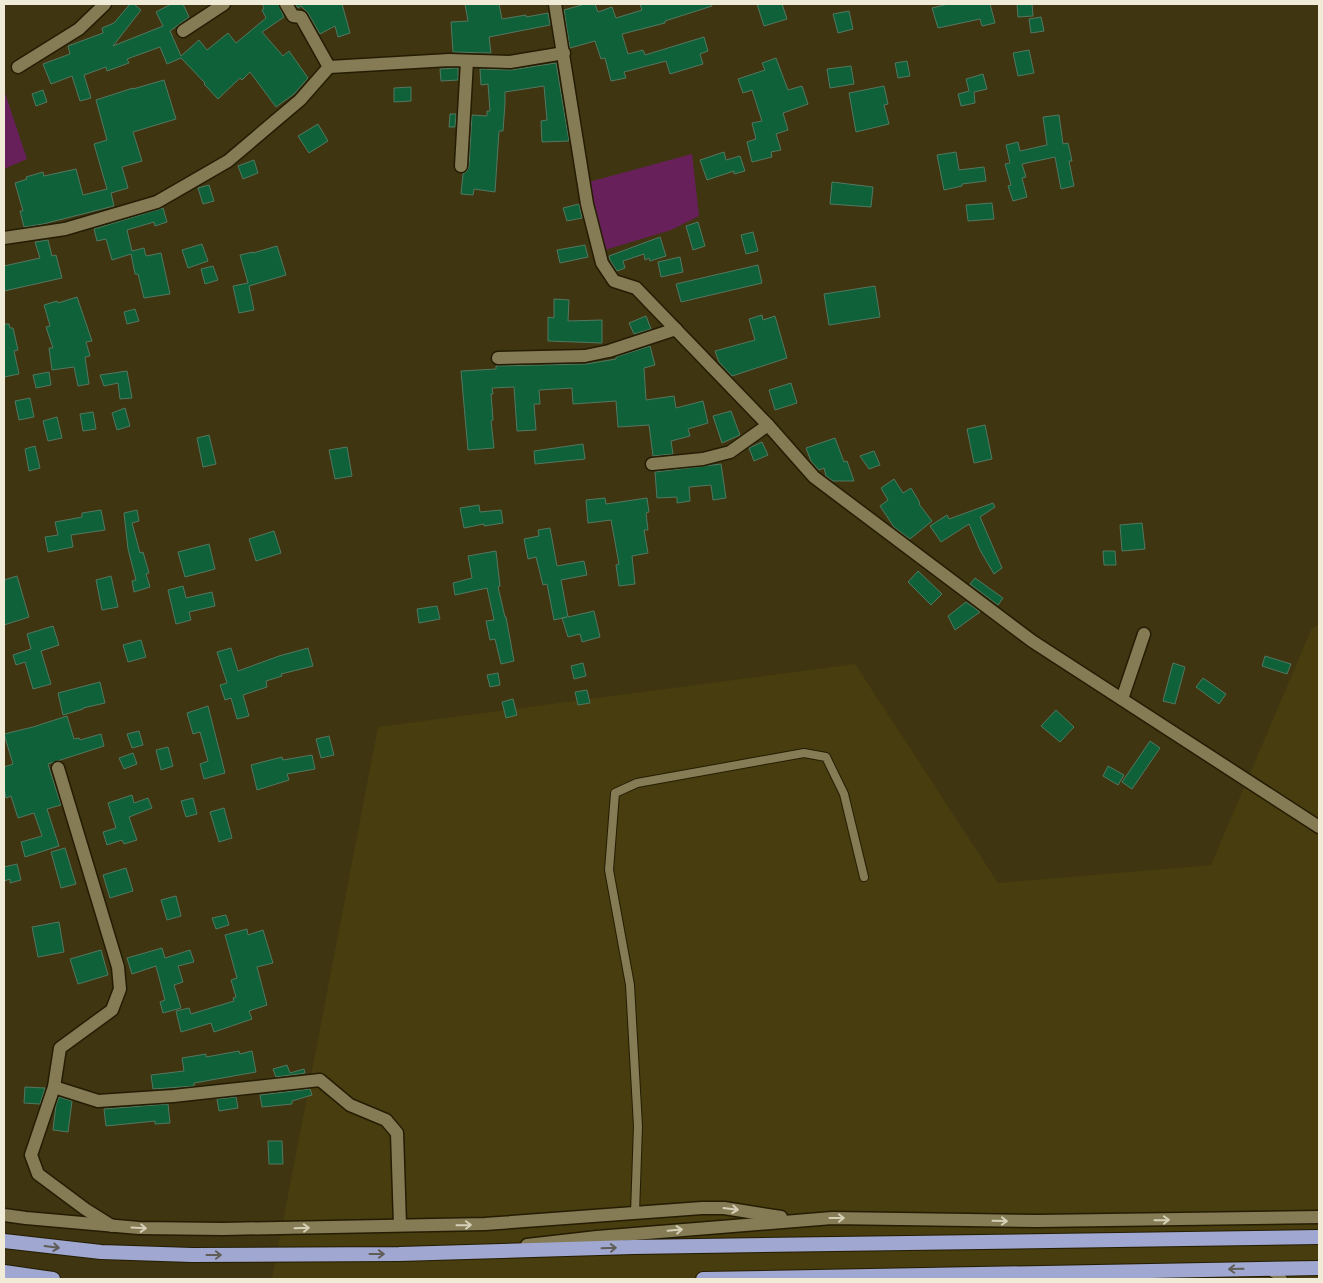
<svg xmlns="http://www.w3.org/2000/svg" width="1323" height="1283" font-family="'PT Sans Narrow',sans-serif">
<rect width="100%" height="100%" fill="#3f3611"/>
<polygon fill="#483d0e" points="1319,625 1319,1279 272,1279 378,727 855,664 998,883 1211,865 1312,628"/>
<g fill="#68205b">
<polygon points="4,90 27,159 4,169"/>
<polygon points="692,154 699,216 671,230 605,250 589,182"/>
</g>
<g fill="#0f6139" stroke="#537760">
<polygon points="130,4 134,4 141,10 113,46 163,26 156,12 171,4 183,4 189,17 170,31 181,56 199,40 207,50 228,33 236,43 266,18 262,10 264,8 262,4 278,4 284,17 262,32 283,56 289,51 308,78 294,94 276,107 250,72 242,80 240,78 218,99 204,84 205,83 181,58 167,64 160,47 127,59 129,63 107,71 106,67 84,75 91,98 80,101 72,76 51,84 43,64 70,54 68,46 103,33 102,28 114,23"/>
<polygon points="295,4 342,4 350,33 338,37 335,26 320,34 308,13 301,6 298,8"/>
<polygon points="465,4 499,4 502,19 526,15 526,17 548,13 550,25 489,37 491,53 453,52 451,22 468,21"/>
<polygon points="585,4 595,4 598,12 612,7 616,18 642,10 640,4 711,4 712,6 665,21 665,23 622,34 628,54 643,50 645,55 704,37 708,51 700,54 703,64 670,74 666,61 624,72 626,78 611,81 605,58 601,59 595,41 570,48 564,10"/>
<polygon points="757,4 782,4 787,19 764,26"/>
<polygon points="948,4 990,4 995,23 982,26 980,19 938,28 932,8"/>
<polygon points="1017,4 1032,4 1033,16 1018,17"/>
<polygon points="849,11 853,29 838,33 833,14"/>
<polygon points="1041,17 1044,31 1031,33 1029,19"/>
<polygon points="1029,50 1034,73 1018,76 1013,53"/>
<polygon points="776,58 788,90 802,86 808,104 783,113 788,130 776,134 781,150 771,152 772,157 752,162 747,142 756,139 752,123 762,121 752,90 743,93 738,79 765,70 762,63"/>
<polygon points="907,61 910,76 898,78 895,63"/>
<polygon points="556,63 569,141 542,142 541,121 547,120 544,86 505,92 505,103 503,131 499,131 495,192 474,189 473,195 461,194 463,174 467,171 469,166 472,115 487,116 487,111 490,111 488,84 481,85 480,69 511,70"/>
<polygon points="851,66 854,84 830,88 827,69"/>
<polygon points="458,68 458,80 441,81 440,69"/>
<polygon points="983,74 987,89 974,92 975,103 961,106 958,94 969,91 966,79"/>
<polygon points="164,80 176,119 133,132 142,161 122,167 128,188 111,193 114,206 43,224 24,227 20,211 23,211 15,183 27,179 26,177 43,172 44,176 76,169 83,195 107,189 94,144 107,140 96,100 133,88 133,89"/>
<polygon points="884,86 888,104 884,105 889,124 856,132 849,93"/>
<polygon points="411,87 411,101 394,102 394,88"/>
<polygon points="43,90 47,102 36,106 32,94"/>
<polygon points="450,114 456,114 455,127 449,127"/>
<polygon points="1059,115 1063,144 1068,143 1072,161 1069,161 1074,186 1061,189 1055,157 1022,164 1026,177 1022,178 1027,197 1013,201 1008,186 1011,185 1005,164 1010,163 1006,145 1018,142 1020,151 1047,145 1043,117"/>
<polygon points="318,124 328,141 309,153 298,136"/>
<polygon points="724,152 726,160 740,156 745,171 734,174 734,171 707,180 700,160"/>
<polygon points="956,152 959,170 984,167 986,181 962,184 962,186 944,190 937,155"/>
<polygon points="254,160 258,173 243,179 238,166"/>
<polygon points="832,182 873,187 871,207 830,204"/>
<polygon points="209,185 214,201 203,204 198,188"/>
<polygon points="992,203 994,219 968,221 966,205"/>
<polygon points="579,204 582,218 567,221 563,208"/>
<polygon points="163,208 167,222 155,226 154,222 127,230 132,251 144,248 146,256 161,253 170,294 144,298 138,274 135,274 131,254 112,260 106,239 97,241 94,229"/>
<polygon points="698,222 705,246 693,250 686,226"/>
<polygon points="753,232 758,251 746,254 741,235"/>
<polygon points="660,237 666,256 650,261 649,258 645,260 644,254 623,261 625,268 617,271 610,260 609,256"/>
<polygon points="48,240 52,256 56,255 62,278 4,291 4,266 40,258 35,242"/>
<polygon points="202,244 208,261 188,268 182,250"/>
<polygon points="585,245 588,257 560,263 557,250"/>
<polygon points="277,246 286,275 249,286 254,310 239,313 233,286 248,283 240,255 253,252 253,253"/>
<polygon points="680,257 683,272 661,277 658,262"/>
<polygon points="758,265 762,283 681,302 676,284"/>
<polygon points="213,266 218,280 205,284 201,269"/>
<polygon points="875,286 880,317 829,325 824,294"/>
<polygon points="77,297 92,341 86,342 90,356 85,357 89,384 78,386 74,367 52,370 49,348 53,348 46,327 50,326 44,305 57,301 58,303"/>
<polygon points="554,299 569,300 568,321 602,320 602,343 548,341 548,317 554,318"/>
<polygon points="135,309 139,321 127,324 124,312"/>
<polygon points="762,315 763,320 775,316 787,358 732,376 719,362 715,351 755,340 749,319"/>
<polygon points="646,316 651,329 634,334 629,323"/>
<polygon points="4,324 9,324 10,328 13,328 18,350 14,351 19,374 4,377"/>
<polygon points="650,346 655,365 644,368 646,400 674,396 676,408 703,401 708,423 688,429 690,436 671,441 673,454 653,456 649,425 618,427 616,401 573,404 572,388 539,390 540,404 534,404 536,430 517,431 514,387 492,388 493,394 491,394 493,420 491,421 494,448 468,450 461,371 496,369 496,366 586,364 616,359 616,357"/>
<polygon points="127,371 132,398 120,399 118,383 104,386 100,375"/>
<polygon points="49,372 51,385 36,388 33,375"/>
<polygon points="791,383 797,403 775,410 769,390"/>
<polygon points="30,398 34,417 19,420 15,401"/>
<polygon points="125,408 130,426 117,430 112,413"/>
<polygon points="731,411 740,435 722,443 713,416"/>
<polygon points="93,412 96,429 83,431 80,414"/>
<polygon points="57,417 62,438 48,441 43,421"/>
<polygon points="985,425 992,459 974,463 967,429"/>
<polygon points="209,435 216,464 203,467 197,438"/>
<polygon points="835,438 844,462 847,461 854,481 833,481 826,476 824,468 819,470 811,461 806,448"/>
<polygon points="762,442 768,455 754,461 749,448"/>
<polygon points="583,444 585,459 535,464 534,451"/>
<polygon points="35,446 40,468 29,471 25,449"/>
<polygon points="347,447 352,476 335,479 329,450"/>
<polygon points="874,451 880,465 869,469 860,456"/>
<polygon points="721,464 726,498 713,500 711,485 689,487 690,501 677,503 677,497 657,498 655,472"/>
<polygon points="894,479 903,493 911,488 920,503 919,504 932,521 910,539 894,527 880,506 888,500 881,488"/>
<polygon points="605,498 606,504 647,498 649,512 646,513 648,530 644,530 648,553 632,556 635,584 619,586 616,565 619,564 611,520 588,523 586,500"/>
<polygon points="993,503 995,507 980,517 1002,568 994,574 980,550 969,524 941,542 930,526 947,515 949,519"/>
<polygon points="479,505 480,512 501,510 503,523 484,526 484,524 464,528 460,508"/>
<polygon points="101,510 105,530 71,535 73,547 48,552 45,537 58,535 55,522 82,517 82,513"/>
<polygon points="137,510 139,521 132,523 140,553 143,552 149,573 146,574 150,587 134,592 132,581 136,580 128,549 124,513"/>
<polygon points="1142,523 1145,549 1122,551 1120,525"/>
<polygon points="550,528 557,566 584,561 587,575 561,580 568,617 594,611 600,637 582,642 580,634 568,637 562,618 567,617 554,620 547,584 543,585 536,557 528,559 524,539 539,536 538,530"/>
<polygon points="274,531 281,553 256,561 249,539"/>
<polygon points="209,544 215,569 185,577 178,552"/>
<polygon points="496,551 500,586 498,587 505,617 506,617 514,661 501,664 495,639 490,640 486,621 494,620 487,588 455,595 453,583 472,578 468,556"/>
<polygon points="1103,551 1115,551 1116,565 1104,565"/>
<polygon points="918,571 942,594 931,605 908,582"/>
<polygon points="17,576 29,617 4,625 4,580"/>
<polygon points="111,576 118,607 102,610 96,580"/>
<polygon points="975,578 1003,598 998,605 970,584"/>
<polygon points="183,586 186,598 212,592 215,606 189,612 191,620 176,624 168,590"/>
<polygon points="966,602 980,612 955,630 948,616"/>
<polygon points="437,606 440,619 419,623 417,609"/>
<polygon points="53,626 59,645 41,651 51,684 33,689 25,662 16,665 13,655 31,649 27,634"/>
<polygon points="141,640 146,657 128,662 123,645"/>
<polygon points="231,648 238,671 279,656 308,648 313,666 281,674 282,676 266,681 267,687 243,695 249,716 237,719 231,698 225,700 220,685 227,683 217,652"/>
<polygon points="1265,656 1291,664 1287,674 1262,666"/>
<polygon points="583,663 586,676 574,679 571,666"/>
<polygon points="1173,663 1185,667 1175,704 1163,701"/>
<polygon points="498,673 500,685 490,687 487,675"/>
<polygon points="1203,678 1226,694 1219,704 1196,687"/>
<polygon points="100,682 105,703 83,708 83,709 63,715 58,693"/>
<polygon points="587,690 590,703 578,705 575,692"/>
<polygon points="513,699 517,715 506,718 502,702"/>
<polygon points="208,706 225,773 204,779 200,764 208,761 200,732 193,734 187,713"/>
<polygon points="1056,710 1074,727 1060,742 1041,726"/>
<polygon points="67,716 74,739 79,738 80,740 101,734 104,746 48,764 61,805 47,809 59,846 25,857 21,842 42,836 34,813 18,818 11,796 6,798 4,789 4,767 13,764 4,734 33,727"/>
<polygon points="139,731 143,745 132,748 127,734"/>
<polygon points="329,736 334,755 321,758 316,739"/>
<polygon points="1150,741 1160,748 1132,789 1122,782"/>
<polygon points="168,747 173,766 161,770 156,750"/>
<polygon points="133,753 137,764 124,769 119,758"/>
<polygon points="312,755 315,769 287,774 289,780 257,790 251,765 282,757 283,760"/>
<polygon points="1108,766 1124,775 1118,785 1103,776"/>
<polygon points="132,795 134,803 148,798 152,808 129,817 137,840 124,844 122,840 107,845 103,832 116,828 108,803"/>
<polygon points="193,798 197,814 186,817 181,801"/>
<polygon points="224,808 232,838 219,842 210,812"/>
<polygon points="65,848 76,884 61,888 51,852"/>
<polygon points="17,864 21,880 10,883 10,879 4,881 4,867"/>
<polygon points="126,868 133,891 110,898 103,875"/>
<polygon points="176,896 181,916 167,920 161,900"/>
<polygon points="226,915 229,925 216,929 212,918"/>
<polygon points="59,922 64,952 38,957 32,927"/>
<polygon points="247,929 248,935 263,930 273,963 257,967 267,1005 249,1011 252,1019 214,1032 211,1023 181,1032 176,1011 189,1008 191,1014 234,1001 233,998 236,997 231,980 237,978 225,935"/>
<polygon points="162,948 165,958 190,950 194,962 178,966 183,982 174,985 181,1008 163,1013 160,1002 165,1000 156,966 132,974 127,958"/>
<polygon points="101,950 108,975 78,984 70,959"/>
<polygon points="239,1051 240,1054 252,1051 256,1072 194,1083 194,1086 153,1089 151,1075 184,1071 182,1058 206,1054 206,1057"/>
<polygon points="287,1065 290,1073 304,1069 305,1073 276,1077 273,1069"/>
<polygon points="25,1087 45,1088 40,1104 24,1103"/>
<polygon points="310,1089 312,1095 292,1101 292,1104 262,1107 260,1095"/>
<polygon points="59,1097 72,1101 68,1132 53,1130 56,1105"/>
<polygon points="236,1097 238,1108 219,1111 217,1099"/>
<polygon points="168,1104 170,1123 155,1124 155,1121 106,1126 104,1109"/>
<polygon points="268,1141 282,1141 283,1164 269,1164"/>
</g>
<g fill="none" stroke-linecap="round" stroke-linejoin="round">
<g stroke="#241d03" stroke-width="10">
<g id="service">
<polyline points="635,1213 638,1126 630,985 609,870 615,793 637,783 804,753 826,757 844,794 864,877"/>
<polyline points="1269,1271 1283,1279"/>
</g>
</g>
<g stroke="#241d03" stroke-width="15">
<g id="minor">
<polyline points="286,4 293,16 301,17 329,67 449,60 510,62 564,53"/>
<polyline points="183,31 224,4"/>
<polyline points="18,67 79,29 105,4"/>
<polyline points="461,166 467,61"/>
<polyline points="4,238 65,229 157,202 228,161 300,100 329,67"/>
<polyline points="498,358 585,356 609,351 676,329"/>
<polyline points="652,464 703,459 730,452 768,425"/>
<polyline points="1122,699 1144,634"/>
<polyline points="58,768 118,967 120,989 112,1010 60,1048 54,1087 31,1155 38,1174 85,1209 112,1226"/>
<polyline points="54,1087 98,1101 173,1096 320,1080 350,1105 386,1120 397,1133 400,1225"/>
</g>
</g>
<g stroke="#241d03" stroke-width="15">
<g id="tertiary">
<polyline points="555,4 587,204 602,263 614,281 636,288 768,425 814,477 1032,641 1319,827"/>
<polyline points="4,1215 26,1218 139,1228 223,1229 485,1224 702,1208 724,1208 781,1217"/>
<polyline points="527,1245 597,1237 832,1218 1037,1221 1319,1217"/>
</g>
</g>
<g stroke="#241d03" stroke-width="16">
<g id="trunk">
<polyline points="4,1241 101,1252 192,1255 399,1254 633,1247 1319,1237"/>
<polyline points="4,1272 53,1279"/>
<polyline points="703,1279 1319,1268"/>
</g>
</g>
<use href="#service" stroke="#857b55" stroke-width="8"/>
<use href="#minor" stroke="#857b55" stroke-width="12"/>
<use href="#tertiary" stroke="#857b55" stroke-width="12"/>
<use href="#trunk" stroke="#a0a7d0" stroke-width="14"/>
</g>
<defs><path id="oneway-shaft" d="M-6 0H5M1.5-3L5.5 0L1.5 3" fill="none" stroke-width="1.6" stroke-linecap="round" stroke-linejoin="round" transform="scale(1.25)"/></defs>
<g stroke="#d5cfb6">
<use href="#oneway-shaft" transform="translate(731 1209) rotate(7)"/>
<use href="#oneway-shaft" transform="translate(837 1218)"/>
<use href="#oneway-shaft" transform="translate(1162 1220) rotate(-1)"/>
<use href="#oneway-shaft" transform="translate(1000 1221) rotate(1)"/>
<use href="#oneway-shaft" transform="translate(464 1225) rotate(-1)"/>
<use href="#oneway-shaft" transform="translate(139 1228) rotate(3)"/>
<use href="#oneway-shaft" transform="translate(302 1228) rotate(-2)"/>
<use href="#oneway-shaft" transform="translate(675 1230) rotate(-5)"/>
</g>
<g stroke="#5f5d56">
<use href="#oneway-shaft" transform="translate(52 1247) rotate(7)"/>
<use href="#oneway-shaft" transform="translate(609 1248) rotate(-2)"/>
<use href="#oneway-shaft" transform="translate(377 1254)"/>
<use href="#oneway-shaft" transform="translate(214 1255)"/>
<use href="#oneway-shaft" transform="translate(1236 1269) rotate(179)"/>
</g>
<rect width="1323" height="1283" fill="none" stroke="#f0ebd7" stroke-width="10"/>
</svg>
